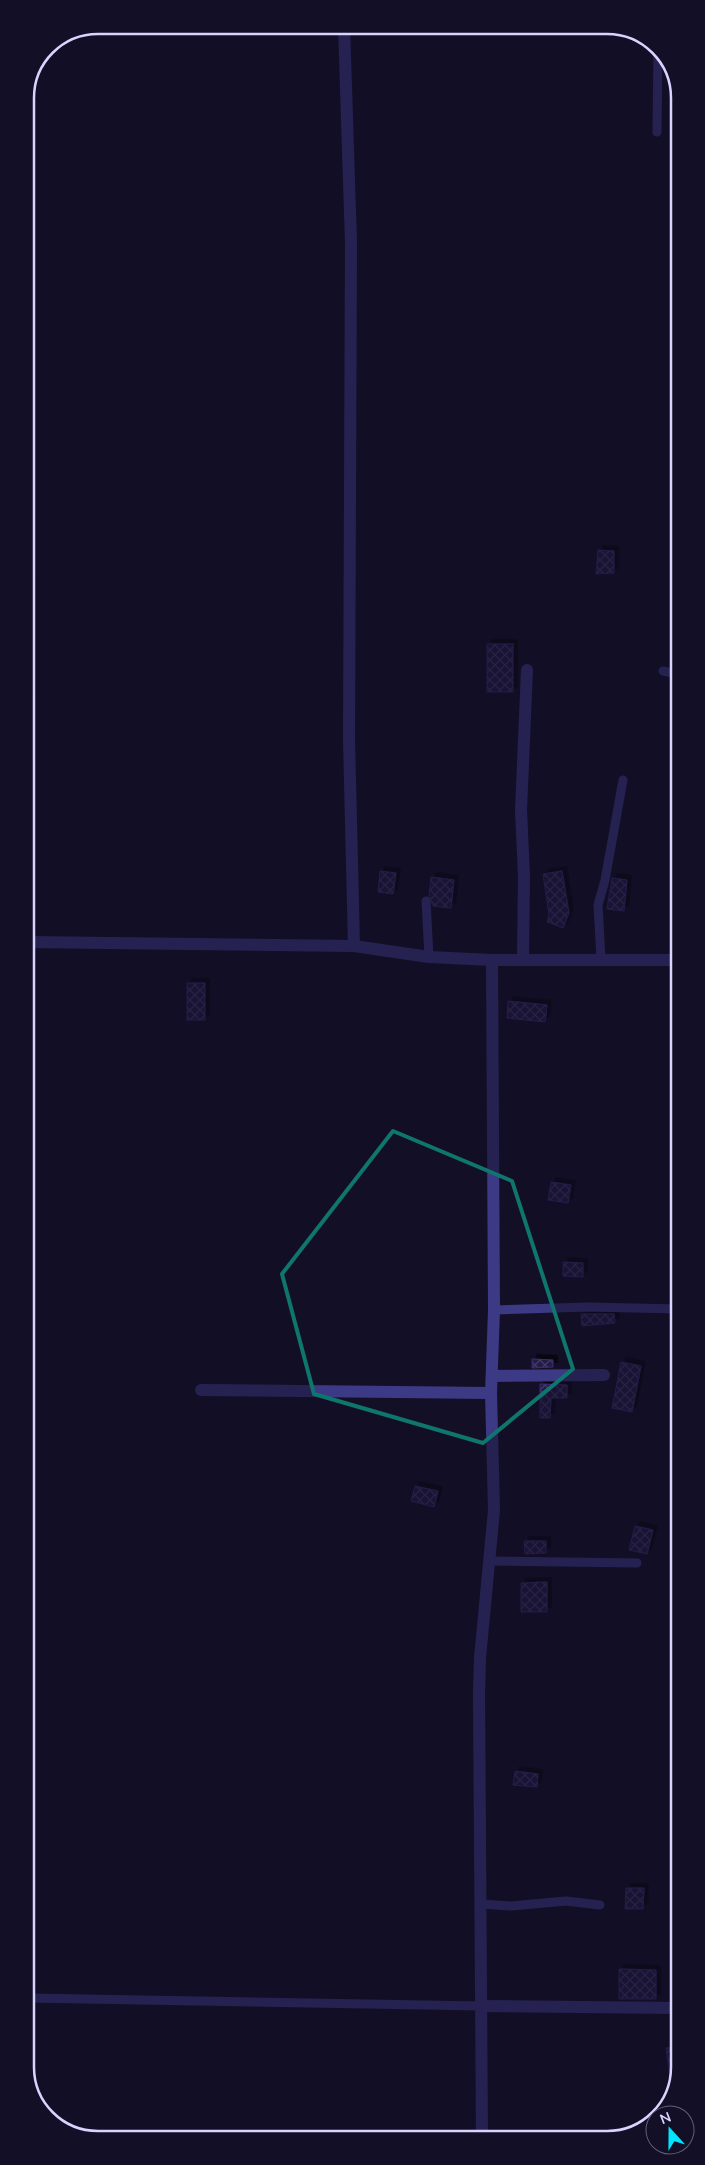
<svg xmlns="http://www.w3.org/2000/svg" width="705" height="2165" font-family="Mulish,sans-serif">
<defs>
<pattern id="building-cross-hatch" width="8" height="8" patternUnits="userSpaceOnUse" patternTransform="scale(1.25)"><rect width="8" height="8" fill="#241b47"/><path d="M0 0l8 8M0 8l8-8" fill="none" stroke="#433b63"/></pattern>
<filter id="shadow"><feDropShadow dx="4.5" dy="-4.5" stdDeviation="0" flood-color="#0009"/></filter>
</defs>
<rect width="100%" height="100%" fill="#130f26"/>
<g fill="url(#building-cross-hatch)" stroke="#3b2d73" filter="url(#shadow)">
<polygon points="598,550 614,551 614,573 596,574"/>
<rect x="487" y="644" width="26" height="48"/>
<polygon points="380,871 396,873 393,894 378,892"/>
<polygon points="562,871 569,913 563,928 547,922 549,915 543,874"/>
<polygon points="431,877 454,880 451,908 433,906 429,896"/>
<polygon points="612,878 627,880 624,911 607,909"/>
<rect x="187" y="983" width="18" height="37"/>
<polygon points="508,1001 547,1005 545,1022 507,1018"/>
<polygon points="551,1182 571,1185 568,1203 548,1200"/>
<polygon points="563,1262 583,1263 583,1277 563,1276"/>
<polygon points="581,1314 614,1314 615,1323 582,1326"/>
<polygon points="532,1359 553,1360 553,1367 532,1368"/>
<polygon points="621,1362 641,1366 632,1412 612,1408"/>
<polygon points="540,1384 567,1385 567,1398 551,1398 550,1418 540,1418"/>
<polygon points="415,1486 438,1491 434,1507 411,1501"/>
<polygon points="635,1526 653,1530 647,1554 629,1550"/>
<polygon points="524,1541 546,1541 546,1553 525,1554"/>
<polygon points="547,1582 547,1612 521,1612 521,1583"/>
<polygon points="515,1771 538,1774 537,1787 513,1785"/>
<polygon points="626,1888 644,1888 643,1909 625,1909"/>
<polygon points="619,1969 656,1970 656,1999 619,1999"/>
<polygon points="680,2046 680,2068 672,2090 666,2048"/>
</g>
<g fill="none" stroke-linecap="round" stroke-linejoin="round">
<g stroke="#3d3a85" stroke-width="9">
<polyline points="657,132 658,48"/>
<polyline points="663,671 678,674"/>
<polyline points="426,901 429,957"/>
<polyline points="601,959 598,905 605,880 623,780"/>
<polyline points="494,1310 588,1307 679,1309"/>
<polyline points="490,1561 637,1563"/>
<polyline points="481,1904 511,1906 566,1901 600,1905"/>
<polyline points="27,1998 481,2006"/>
</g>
<g stroke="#3d3a85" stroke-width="12">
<polyline points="344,25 351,243 349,739 354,946"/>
<polyline points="26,942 354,946 429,957 492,960"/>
<polyline points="523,960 524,876 521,810 527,670"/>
<polyline points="492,1376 604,1375"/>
<polyline points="201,1390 491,1393"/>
<polyline points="481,2006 680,2008"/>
</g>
<polyline stroke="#3d3a85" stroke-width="12" points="482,2138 479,1693 480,1658 494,1510 491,1393 494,1310 492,960 679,960"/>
</g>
<path d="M0 0H705V2165H0ZM393,1131L512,1181L573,1369L483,1443L314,1394L282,1274Z" fill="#130f26" fill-opacity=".55" fill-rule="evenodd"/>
<path fill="none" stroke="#0f766e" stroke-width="4" stroke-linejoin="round" d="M393,1131L512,1181L573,1369L483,1443L314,1394L282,1274Z"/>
<path d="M0 0H705V2165H0ZM98 34H607A64 64 0 0 1 671 98V2067A64 64 0 0 1 607 2131H98A64 64 0 0 1 34 2067V98A64 64 0 0 1 98 34Z" fill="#130f26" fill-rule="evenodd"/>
<path fill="none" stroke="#d9d4ff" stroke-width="2.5" d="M98 34H607A64 64 0 0 1 671 98V2067A64 64 0 0 1 607 2131H98A64 64 0 0 1 34 2067V98A64 64 0 0 1 98 34Z"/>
<g transform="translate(670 2130) rotate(339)"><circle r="24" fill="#130f26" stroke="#625e7d"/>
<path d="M0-4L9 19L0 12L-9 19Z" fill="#00e5ff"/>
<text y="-8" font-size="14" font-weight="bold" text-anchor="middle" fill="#d9d4ff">N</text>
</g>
</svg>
